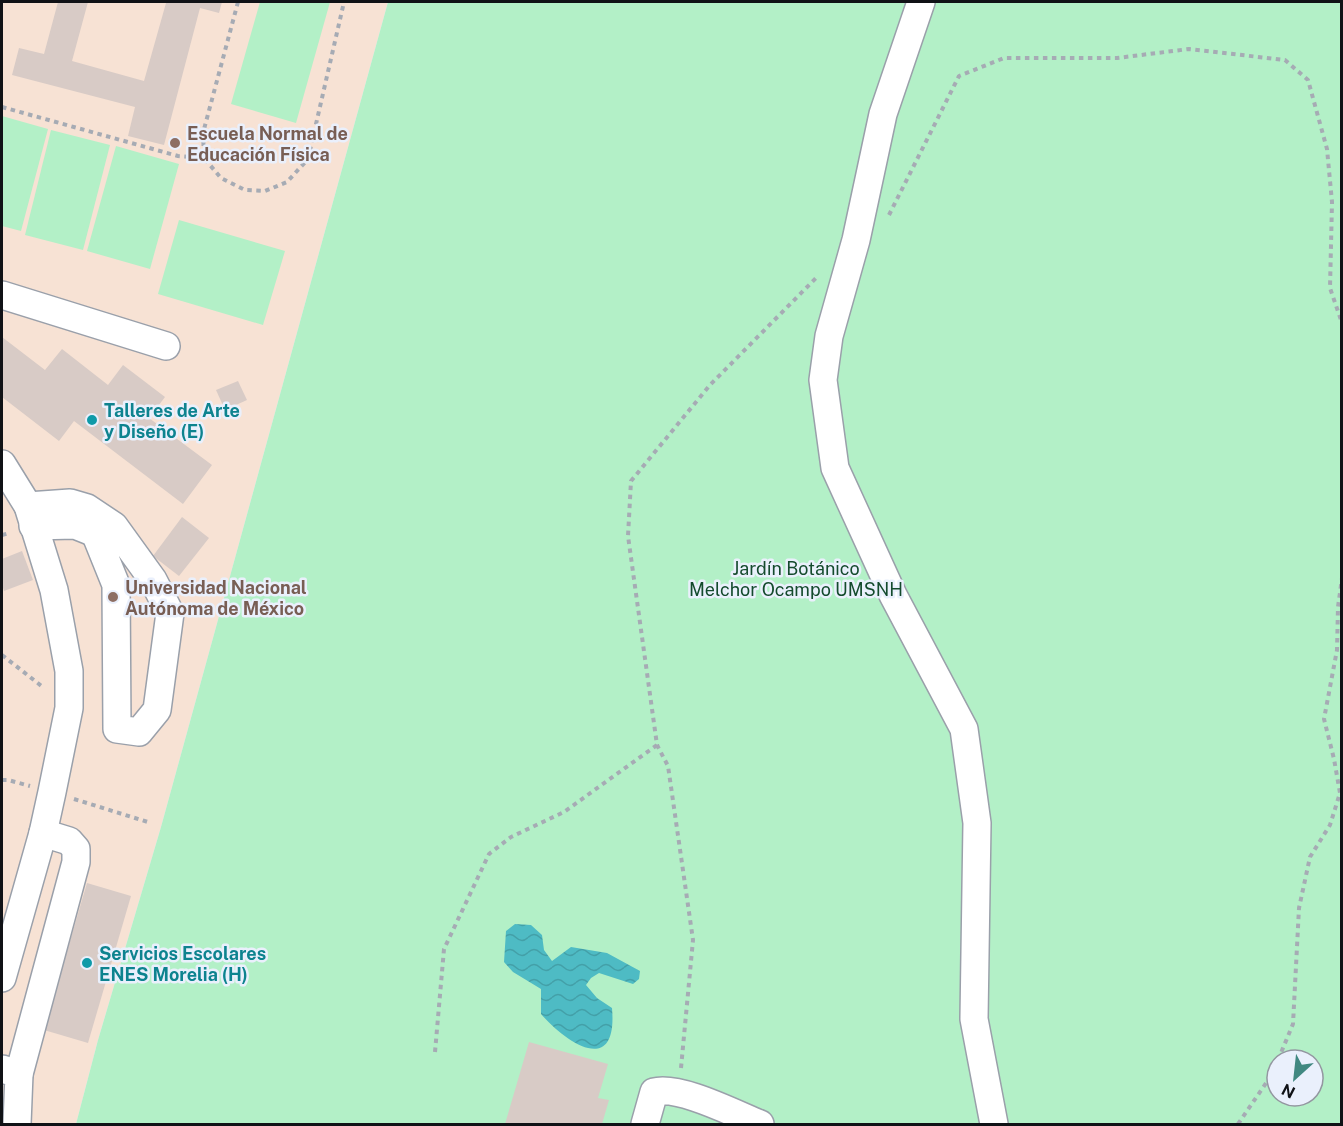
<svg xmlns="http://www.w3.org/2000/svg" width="1343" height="1126" font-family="'Public Sans',sans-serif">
<defs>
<pattern id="water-waves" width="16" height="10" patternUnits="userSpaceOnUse" patternTransform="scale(1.5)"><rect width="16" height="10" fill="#4ebbc4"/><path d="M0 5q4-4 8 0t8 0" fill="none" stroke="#43a0a8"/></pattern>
</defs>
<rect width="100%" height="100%" fill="#eaf0fc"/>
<polygon fill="#f7e2d4" points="2,2 388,2 161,827 98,1040 76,1124 2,1124"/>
<g fill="#b3f0c7" fill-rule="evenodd">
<polygon points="260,2 330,2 296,123 231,104"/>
<path d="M388,2H1341V1124H76L98,1040L161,827ZM1277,1060H1313V1096H1277Z"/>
<polygon points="2,116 48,129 21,231 2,226"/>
<polygon points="51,130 110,145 83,250 25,235"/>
<polygon points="116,146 179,164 150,269 87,251"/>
<polygon points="179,220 285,251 263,325 158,294"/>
</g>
<path fill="url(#water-waves)" d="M515,924L531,925L542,935L544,950L552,961L571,947L607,953L640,971L639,979L633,984L599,973L591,978L586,985L597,998L612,1008C618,1077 567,1044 541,1014V989L513,972L504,962L506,931Z"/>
<g fill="#d8cbc6">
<polygon points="58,2 88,2 72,61 144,81 166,3 161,2 222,2 219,13 200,8 164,145 128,136 135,107 12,75 19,48 44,54"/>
<polygon points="2,337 45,370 62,349 108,385 123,365 165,397 149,418 212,465 183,504 74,421 59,441 2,397"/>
<polygon points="238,381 247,400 225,410 216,390"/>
<polygon points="182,517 209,538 179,576 153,556"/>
<polygon points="22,551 33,580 4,591 2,585 2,559"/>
<polygon points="87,883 131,896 88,1043 44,1030"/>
<polygon points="529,1042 608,1064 598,1098 609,1100 602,1124 505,1124"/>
</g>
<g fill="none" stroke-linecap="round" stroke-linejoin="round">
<g stroke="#9aa0aa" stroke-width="30">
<g id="minor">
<polyline points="921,2 883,114 856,240 829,336 823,380 835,468 893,595 964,729 977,823 974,1019 994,1124"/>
<polyline points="2,295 166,346"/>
<polyline points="2,464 28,506 54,590 69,671 69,708 52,792 43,833 2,978"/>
<polyline points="28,506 70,503 87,508 114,526 153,580 170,613 157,710 139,732 117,729 116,585 95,533"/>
<polyline points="33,526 75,525 95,533 110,528"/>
<polyline points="2,1069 19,1074 17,1124"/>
<polyline points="19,1074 76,862 76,849 69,841 43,833"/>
<path d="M645,1124L654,1092C679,1085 735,1114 760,1124"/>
</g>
</g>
<g stroke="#a6abb4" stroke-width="4" stroke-dasharray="4.5 4.5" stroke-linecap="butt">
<polyline points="238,2 203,133 204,158 221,178 245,190 265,191 287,182 308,159 344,2"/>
<polyline points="2,107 178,156 204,158"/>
<polyline points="889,215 959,76 1004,58 1117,58 1189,49 1285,60 1308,80 1327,149 1332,202 1330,288 1342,323"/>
<polyline points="2,535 10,533"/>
<polyline points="2,655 44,688"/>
<polyline points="2,780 8,780 30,786"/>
<polyline points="74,799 151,823"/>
<polyline points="435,1052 444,949 489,854 511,837 564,812 657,745"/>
<polyline points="1278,1060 1293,1024 1299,908 1310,857 1330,825 1340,793 1334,759 1324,719 1337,650 1338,607 1342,578"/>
<polyline points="681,1068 693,940 668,766 657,745 628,536 631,481 710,385 818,276"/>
<polyline points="1238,1124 1273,1073 1277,1064"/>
</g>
<use href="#minor" stroke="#fff" stroke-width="27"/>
</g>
<g fill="#8d6e63" stroke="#eaf0fc" stroke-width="2">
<circle cx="175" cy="143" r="6"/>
<circle cx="113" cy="597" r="6"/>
</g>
<g fill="#0f9aa8" stroke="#eaf0fc" stroke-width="2">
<circle cx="92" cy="420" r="6"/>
<circle cx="87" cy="963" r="6"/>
</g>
<g text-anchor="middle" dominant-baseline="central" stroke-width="5" stroke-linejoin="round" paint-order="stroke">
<g font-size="18" font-weight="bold" fill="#785e54" stroke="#eaf0fc" text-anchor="start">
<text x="187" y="133">Escuela Normal de<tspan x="187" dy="21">Educación Física</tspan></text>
<text x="125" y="587">Universidad Nacional<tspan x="125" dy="21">Autónoma de México</tspan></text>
</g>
<g font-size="18" font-weight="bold" fill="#0d838f" stroke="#eaf0fc" text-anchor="start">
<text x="104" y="410">Talleres de Arte<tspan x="104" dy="21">y Diseño (E)</tspan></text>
<text x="99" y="953">Servicios Escolares<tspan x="99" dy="21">ENES Morelia (H)</tspan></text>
</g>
<g font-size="18" fill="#144b2d" stroke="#eaf0fc">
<text x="796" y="568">Jardín Botánico<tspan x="796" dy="21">Melchor Ocampo UMSNH</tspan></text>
</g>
</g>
<rect width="1343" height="1126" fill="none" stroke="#101216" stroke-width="6"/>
<g transform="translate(1295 1078) rotate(207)"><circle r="28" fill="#eaf0fc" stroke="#9397a0" stroke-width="1.5"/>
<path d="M0-4.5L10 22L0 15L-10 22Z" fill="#418881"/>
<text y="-9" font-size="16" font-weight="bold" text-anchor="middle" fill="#101216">N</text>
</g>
</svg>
